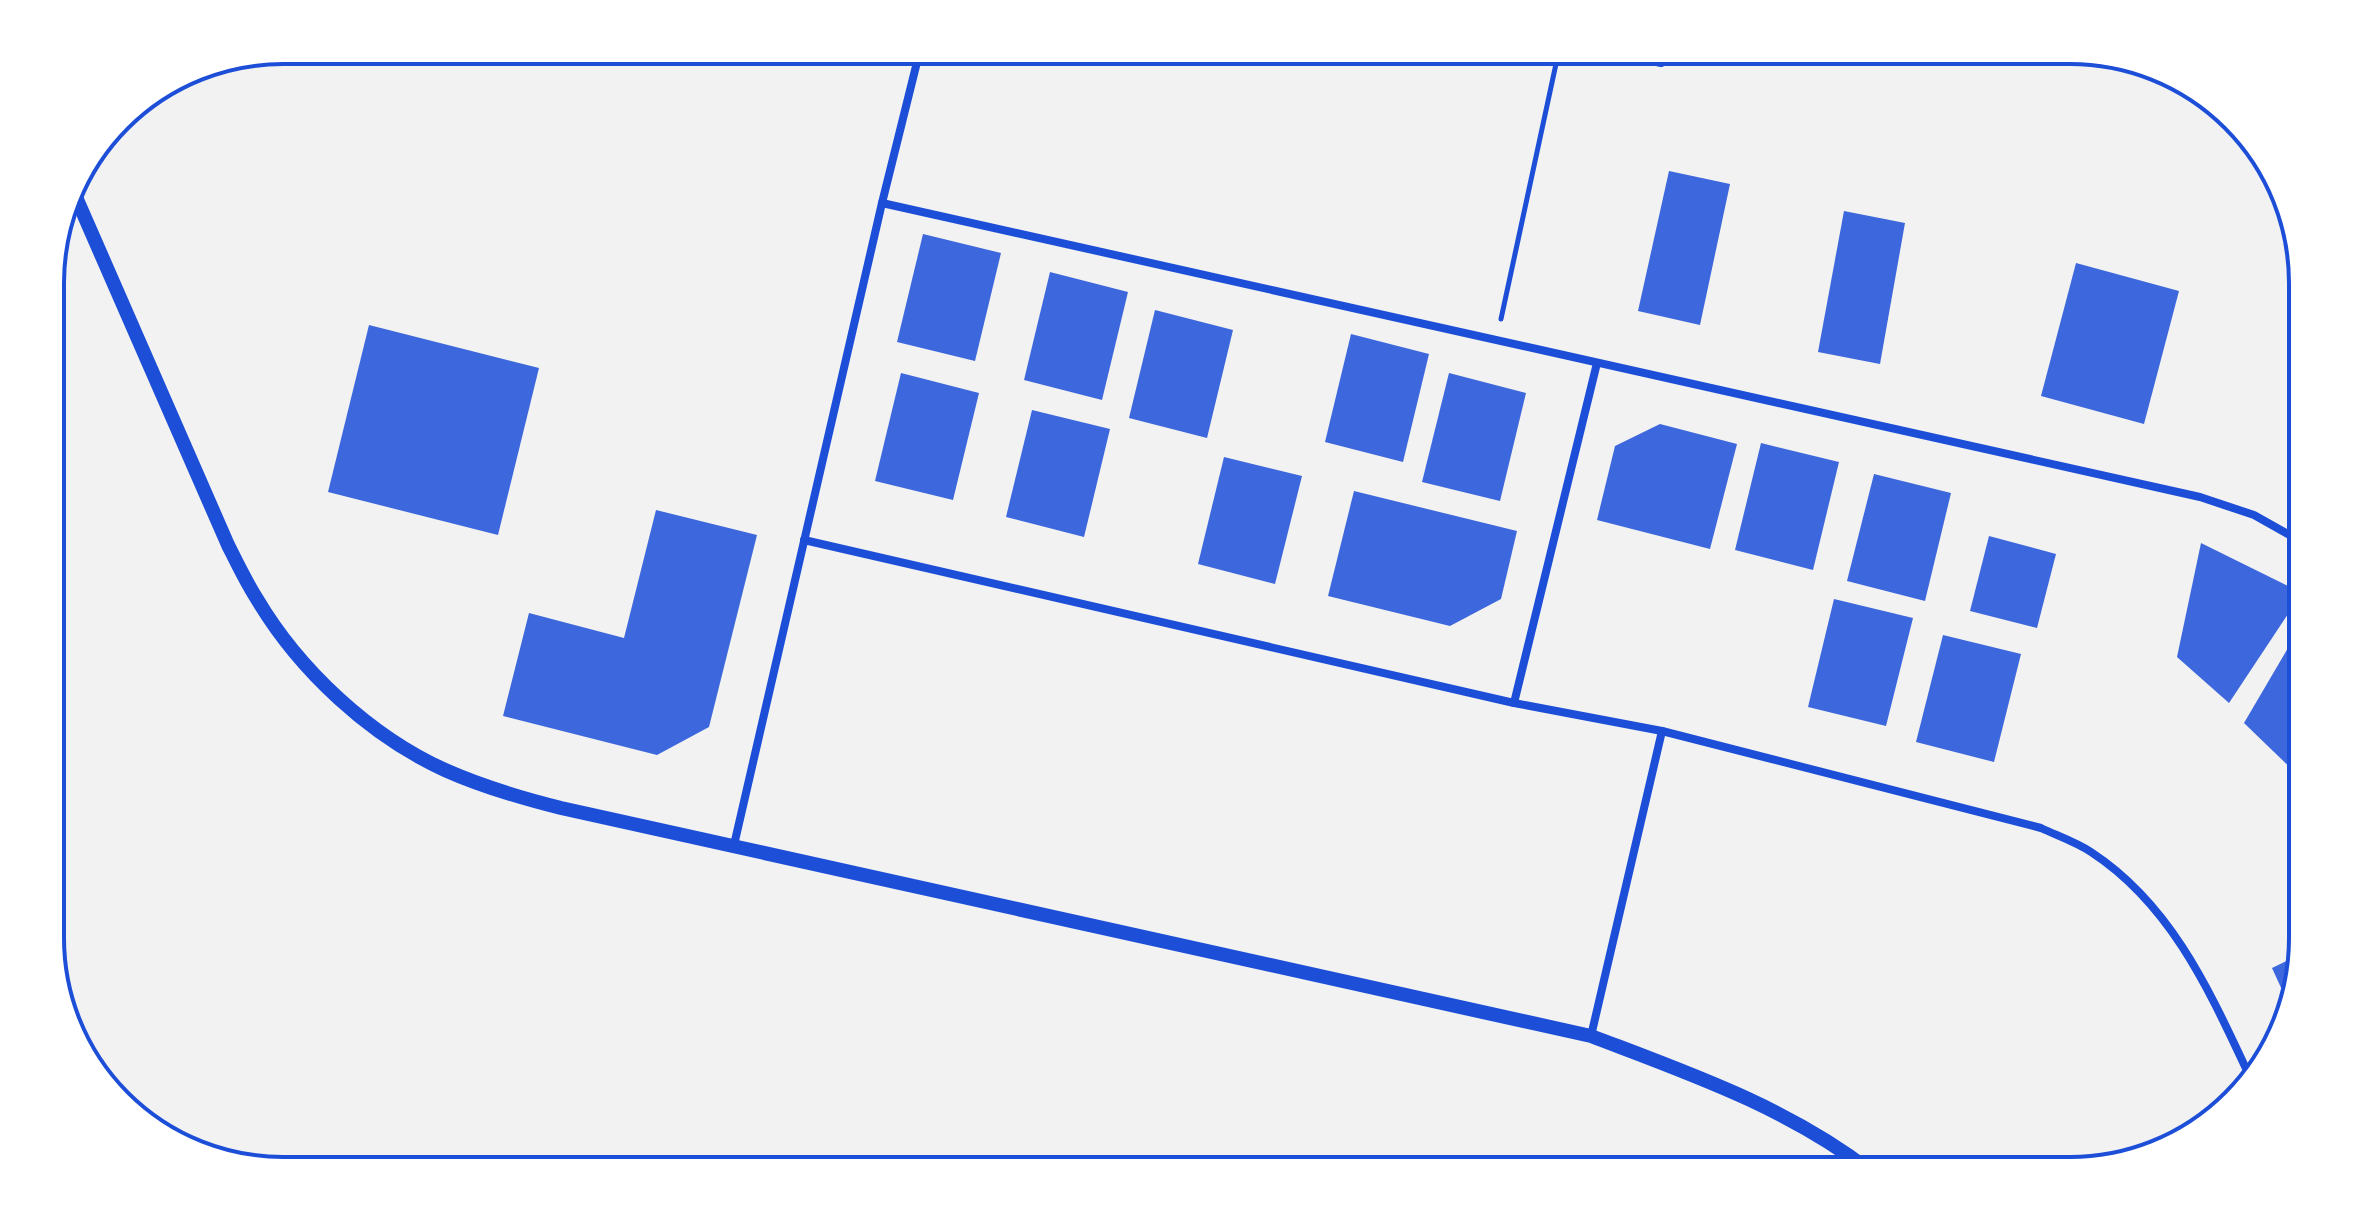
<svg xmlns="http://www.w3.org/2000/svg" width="2353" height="1221" font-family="'Fira Sans',sans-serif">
<rect width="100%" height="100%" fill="#f2f2f2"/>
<g fill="#3d67dc">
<polygon points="1669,171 1730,184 1700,325 1638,311"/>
<polygon points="1844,211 1905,223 1880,364 1818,352"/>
<polygon points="923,234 1001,253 975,361 897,342"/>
<polygon points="2076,263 2179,291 2144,424 2041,396"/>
<polygon points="1050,272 1128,292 1102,400 1024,380"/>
<polygon points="1155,310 1233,330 1207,438 1129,418"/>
<polygon points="369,325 539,368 498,535 328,492"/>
<polygon points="1351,334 1429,354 1403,462 1325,442"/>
<polygon points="901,373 979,393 953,500 875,481"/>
<polygon points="1449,373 1526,393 1500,501 1422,482"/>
<polygon points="1032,410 1110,429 1084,537 1006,517"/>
<polygon points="1660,424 1737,444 1710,549 1597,520 1615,446"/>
<polygon points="1761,443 1839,462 1813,570 1735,550"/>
<polygon points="1224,457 1302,476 1275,584 1198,564"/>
<polygon points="1874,474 1951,493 1925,601 1847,581"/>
<polygon points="1354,491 1517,531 1501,599 1450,626 1328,596"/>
<polygon points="656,510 757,535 709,727 657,755 503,716 529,613 624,638"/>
<polygon points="1989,536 2056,554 2037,628 1970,611"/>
<polygon points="2201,543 2302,593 2229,703 2177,657"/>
<polygon points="1834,599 1913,618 1886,726 1808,707"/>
<polygon points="2302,624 2302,701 2303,780 2244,723"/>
<polygon points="1943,635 2021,654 1994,762 1916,742"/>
<polygon points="2299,955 2288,1003 2272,968"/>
</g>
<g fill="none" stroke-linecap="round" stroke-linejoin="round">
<polyline stroke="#1d4ed8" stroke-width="5" points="1501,319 1559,50"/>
<g stroke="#1d4ed8" stroke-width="8">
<polyline points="1607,50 1661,63"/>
<polyline points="882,203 2200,497 2254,515 2302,542"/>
<path d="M804,540L1514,703L1662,731L2041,828C2058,836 2076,842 2091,852C2172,905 2210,992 2249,1075"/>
<polyline points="1514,703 1597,363"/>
<polyline points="734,845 882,203 920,50"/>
<polyline points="1591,1036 1662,731"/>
</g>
<path stroke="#1d4ed8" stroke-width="14" d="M72,188L228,545C237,563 246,582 257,599C299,670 370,736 445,770C483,787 521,798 561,808L1591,1036C1688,1073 1787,1107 1870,1171"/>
</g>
<path d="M0 0H2353V1221H0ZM283 64H2070A219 219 0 0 1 2289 283V938A219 219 0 0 1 2070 1157H283A219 219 0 0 1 64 938V283A219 219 0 0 1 283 64Z" fill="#fff" fill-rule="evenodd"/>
<path fill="none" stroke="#1d4ed8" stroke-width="4" d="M283 64H2070A219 219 0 0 1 2289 283V938A219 219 0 0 1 2070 1157H283A219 219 0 0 1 64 938V283A219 219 0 0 1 283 64Z"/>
</svg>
